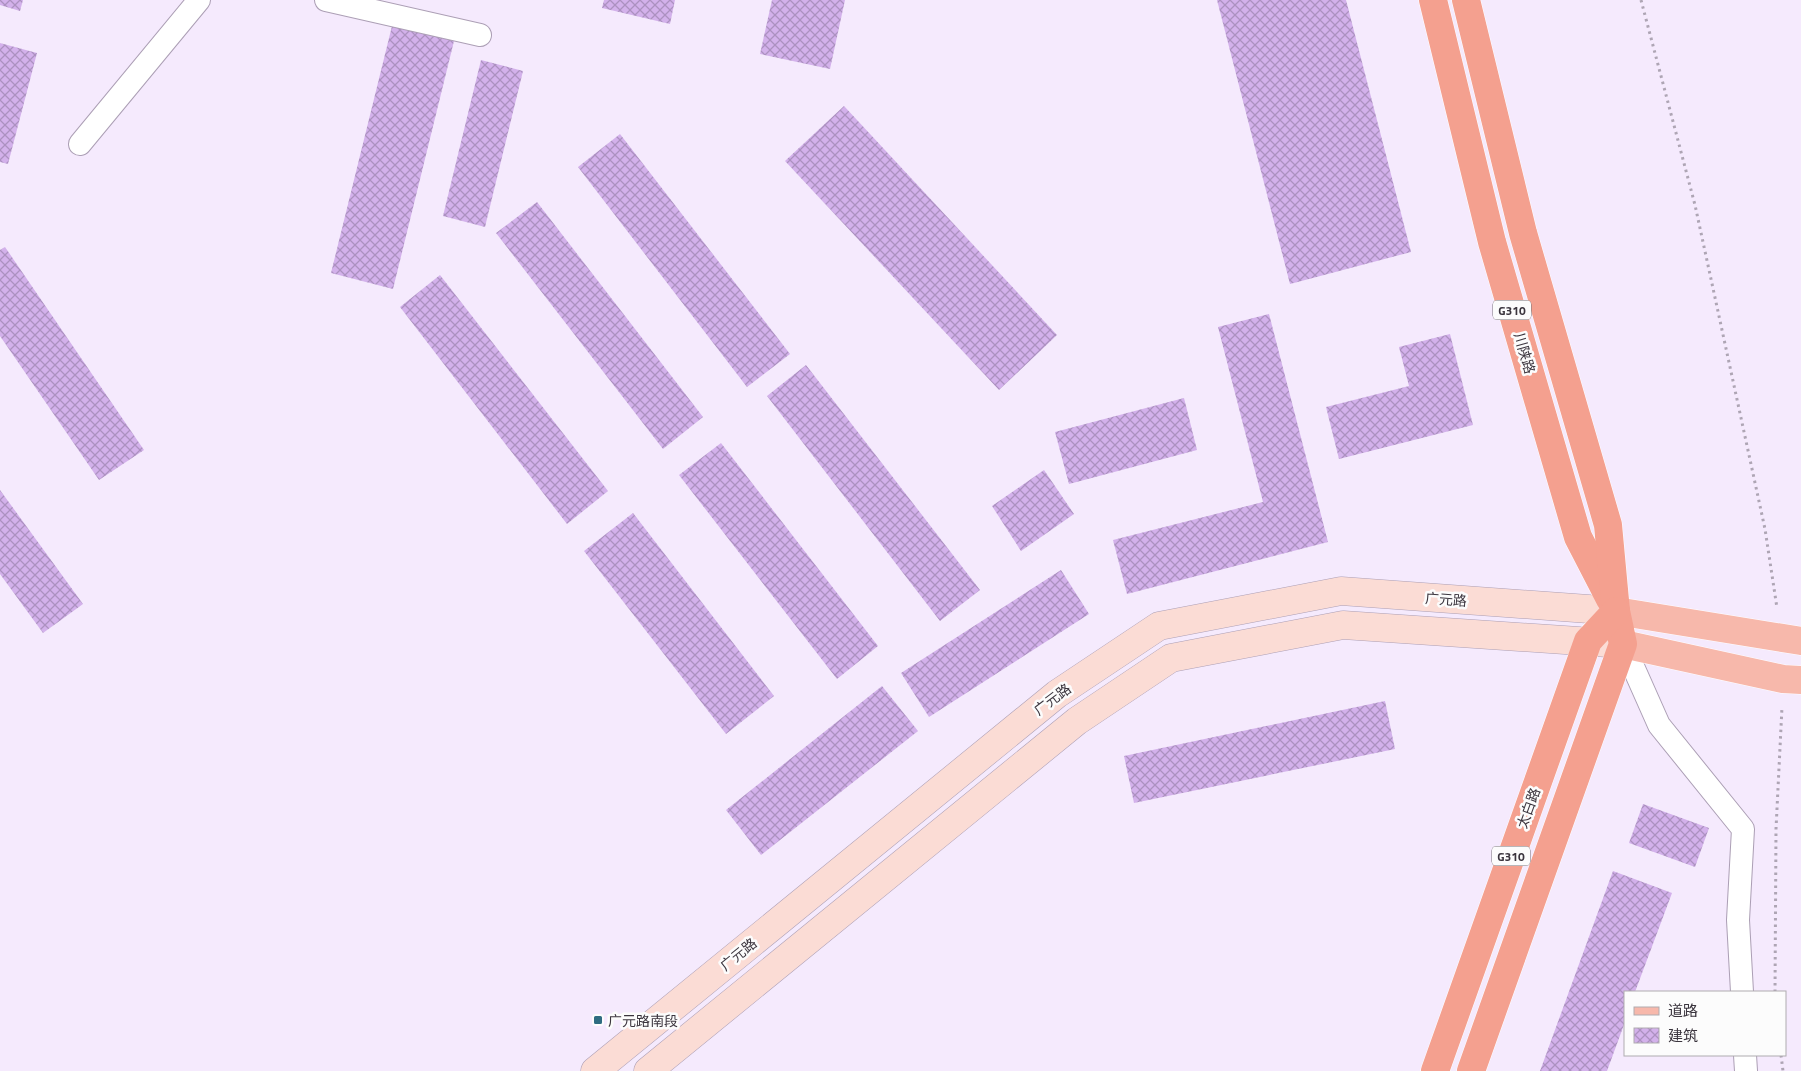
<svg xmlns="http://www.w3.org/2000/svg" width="1801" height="1071" font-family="'Titillium Web','Noto Sans SC',sans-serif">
<defs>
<pattern id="building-cross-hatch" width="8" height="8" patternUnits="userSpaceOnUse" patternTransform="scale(1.25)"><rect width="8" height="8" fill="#d3b1eb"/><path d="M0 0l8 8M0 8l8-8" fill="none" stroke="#ac91c0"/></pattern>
</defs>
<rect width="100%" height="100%" fill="#f5eafd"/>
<g fill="url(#building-cross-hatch)">
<polygon points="0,0 23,0 20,11 0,5"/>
<polygon points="604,0 675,0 670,24 602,8"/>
<polygon points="772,0 845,0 830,69 760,54"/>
<polygon points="1217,0 1346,0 1411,252 1290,284"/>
<polygon points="392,26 454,41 393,289 331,273"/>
<polygon points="0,43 37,53 8,164 0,162"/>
<polygon points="481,60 523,71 485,227 443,216"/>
<polygon points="844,106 1057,335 999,390 785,161"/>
<polygon points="620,134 790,354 747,387 578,167"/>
<polygon points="537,202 703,417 663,449 496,233"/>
<polygon points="5,247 144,450 99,480 0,336 0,250"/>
<polygon points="440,275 608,491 567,524 400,307"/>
<polygon points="1269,314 1328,542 1127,594 1113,540 1263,502 1218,327"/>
<polygon points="1450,334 1473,425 1339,459 1326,407 1409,386 1399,347"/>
<polygon points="806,365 980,590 940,621 767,396"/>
<polygon points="1184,398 1197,450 1069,484 1055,432"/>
<polygon points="721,443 878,646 837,679 679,475"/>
<polygon points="1044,470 1074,514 1021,551 992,506"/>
<polygon points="0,490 83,604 43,633 0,574"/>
<polygon points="633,513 774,696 726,734 584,551"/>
<polygon points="1061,570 1089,614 929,717 901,673"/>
<polygon points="882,686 918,731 761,855 726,810"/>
<polygon points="1385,701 1395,749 1134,803 1124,756"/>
<polygon points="1643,804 1709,828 1695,867 1629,843"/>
<polygon points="1613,871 1672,893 1635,992 1625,992 1625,1022 1607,1071 1540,1071"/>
</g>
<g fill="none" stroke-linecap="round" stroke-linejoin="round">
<g stroke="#ac9fb5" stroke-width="24">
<g id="minor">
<polyline points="326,0 480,35"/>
<polyline points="80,144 199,0"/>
<polyline points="1623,644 1659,725 1743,829 1738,920 1742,992"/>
<polyline points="1745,1055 1746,1071"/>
</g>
</g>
<g stroke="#ac9fb5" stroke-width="29">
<g id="secondary">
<polyline points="595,1071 1057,694 1159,626 1341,591 1616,611"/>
<polyline points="648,1071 1077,721 1171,658 1343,625 1623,644"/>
</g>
</g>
<g stroke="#fff" stroke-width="29">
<g id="primary">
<polyline points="1616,611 1801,641"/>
<polyline points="1623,644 1783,679 1801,680"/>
</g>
</g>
<g stroke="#fff" stroke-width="29">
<g id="trunk">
<polyline points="1433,0 1492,242 1578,537 1610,599"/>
<polyline points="1466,0 1523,233 1608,525 1616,611 1623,644 1471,1071"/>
<polyline points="1435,1071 1588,641 1616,611"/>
</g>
</g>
<g stroke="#aea5b4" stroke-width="3" stroke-dasharray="2.5 4" stroke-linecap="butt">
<polyline points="1641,0 1695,205 1765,529 1777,608"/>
<polyline points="1775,992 1776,829 1782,707"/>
<polyline points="1781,1055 1783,1071"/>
</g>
<use href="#minor" stroke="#fff" stroke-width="22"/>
<use href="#secondary" stroke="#fbdcd5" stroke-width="28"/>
<use href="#primary" stroke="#f7b8ab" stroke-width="28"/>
<use href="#trunk" stroke="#f4a08f" stroke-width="28"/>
</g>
<rect fill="#2e6c81" stroke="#fcfcfc" stroke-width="2" x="593" y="1015" width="10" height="10" rx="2.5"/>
<g text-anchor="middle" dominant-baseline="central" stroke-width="5" stroke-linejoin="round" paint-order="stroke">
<g fill="#fcfcfc" stroke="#757177" stroke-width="1">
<rect x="1493" y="300.5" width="38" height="19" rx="4"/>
<rect x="1492" y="846.5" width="38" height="19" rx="4"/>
</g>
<g font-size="12" font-weight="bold" fill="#3b353e">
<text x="1512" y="310">G310</text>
<text x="1511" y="856">G310</text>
</g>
<g font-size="14" fill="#3b353e" stroke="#fcfcfc">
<text transform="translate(1525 353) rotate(74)">川陕路</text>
<text transform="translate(1446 599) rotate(4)">广元路</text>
<text transform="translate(1052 699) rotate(-37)">广元路</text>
<text transform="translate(1528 808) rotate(-70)">太白路</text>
<text transform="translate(738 954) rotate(-39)">广元路</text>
</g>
<g font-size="14" fill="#3b353e" stroke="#fcfcfc" text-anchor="start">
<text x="608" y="1020">广元路南段</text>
</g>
</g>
<rect x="1624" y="991" width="162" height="65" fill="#fcfcfc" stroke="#afacb0"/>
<rect x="1634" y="1007" width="25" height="8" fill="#f7b8ab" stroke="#afacb0"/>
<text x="1668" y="1016" font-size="15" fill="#3b353e">道路</text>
<rect x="1634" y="1028" width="25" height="15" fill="url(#building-cross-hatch)" stroke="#afacb0"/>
<text x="1668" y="1041" font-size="15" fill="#3b353e">建筑</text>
</svg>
